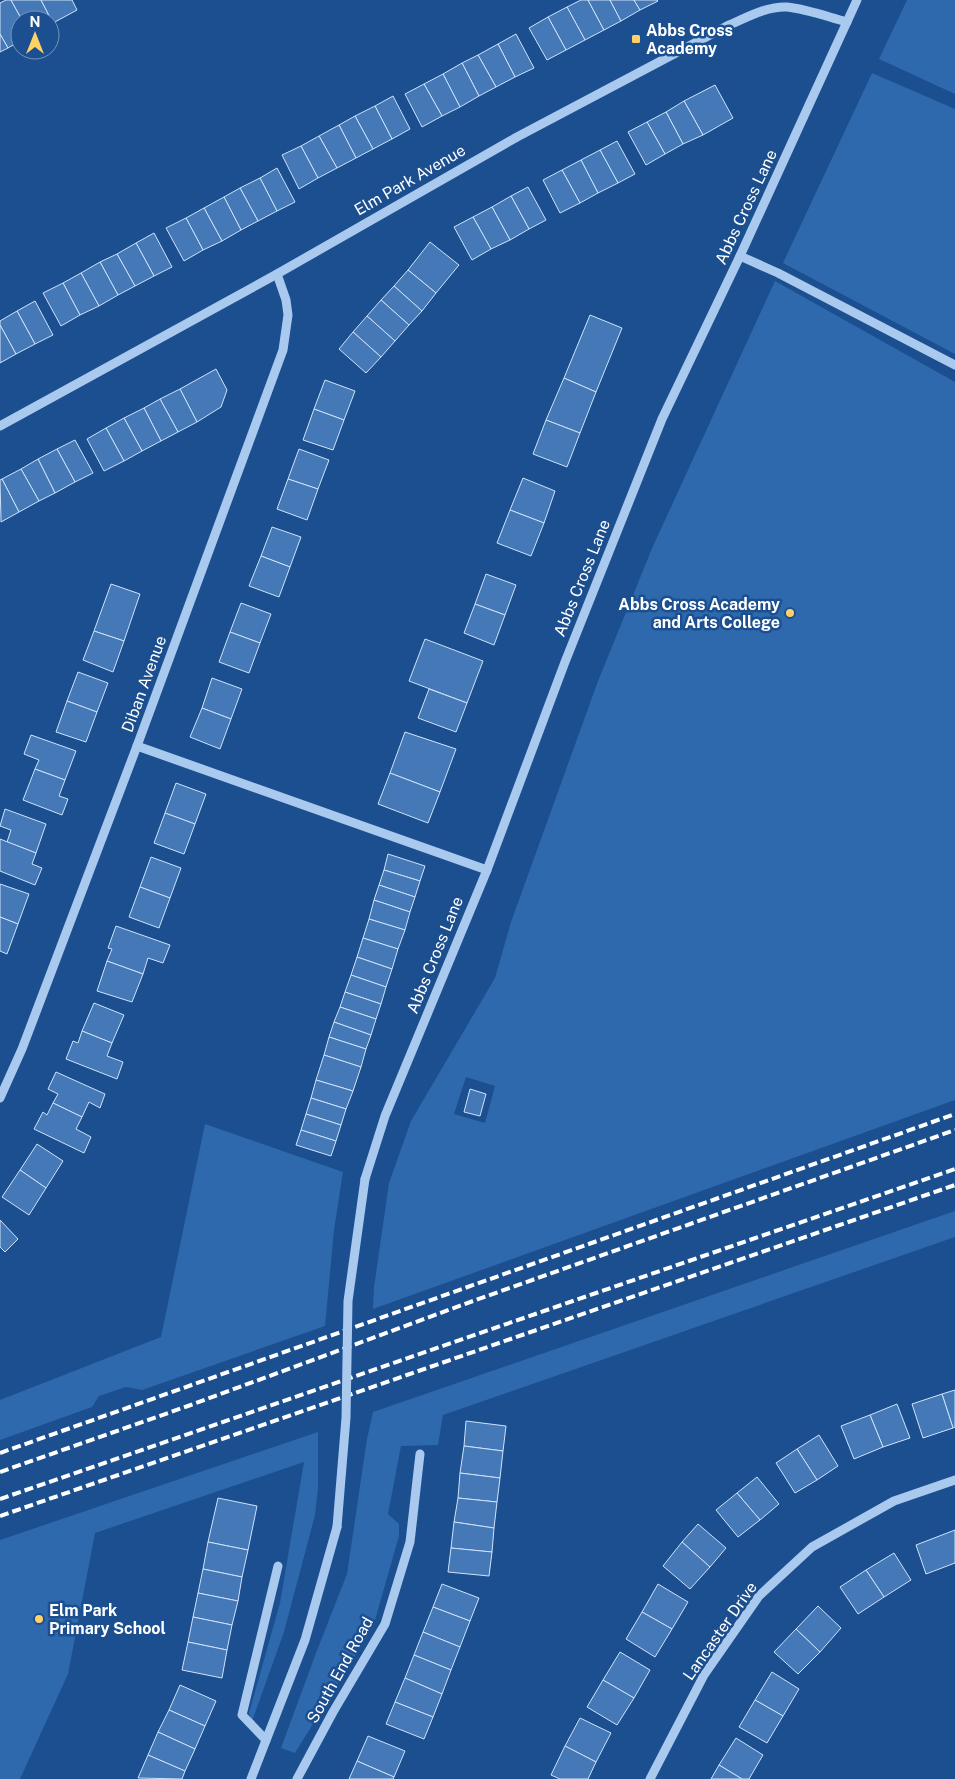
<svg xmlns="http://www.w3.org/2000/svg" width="955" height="1779" font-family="'Public Sans',sans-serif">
<rect width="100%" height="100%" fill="#1b4f8f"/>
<g fill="#2e69ad" fill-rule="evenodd">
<polygon points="907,0 955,0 955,94 879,59"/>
<polygon points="872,73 955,109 955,354 783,263"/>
<path d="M775,281L955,382V1100L373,1309L374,1287L389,1183L411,1121L495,978L511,922L598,681L653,546ZM466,1077L495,1086L485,1123L454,1114Z"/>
<polygon points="205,1124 343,1172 334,1230 325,1326 142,1390 126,1387 99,1396 92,1407 0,1440 0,1400 161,1337"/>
<polygon points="955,1211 955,1237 443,1415 438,1445 401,1446 388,1514 399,1524 399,1536 373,1627 295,1753 281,1748 316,1653 347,1574 367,1439 373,1412"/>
<polygon points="318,1432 318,1488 315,1515 284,1632 252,1721 249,1713 280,1603 304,1462 95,1533 68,1674 20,1779 0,1779 0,1540"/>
</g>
<g fill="#4478b7" stroke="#cfe3fa">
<polygon points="6,0 11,0 22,20 20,20 20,41 8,48 0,34 0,3"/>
<polygon points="11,0 41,0 53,23 50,25 50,20 22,20"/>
<polygon points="41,0 72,0 77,10 53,23"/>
<polygon points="581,0 588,0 604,30 585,40 567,7"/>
<polygon points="588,0 610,0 621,21 604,30"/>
<polygon points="610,0 634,0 640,10 621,21"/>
<polygon points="634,0 657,0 658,1 640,10"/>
<polygon points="567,7 585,40 566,50 548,17"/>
<polygon points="548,17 566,50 547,60 529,28"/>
<polygon points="0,34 8,48 0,52"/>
<polygon points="516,34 534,68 515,77 498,44"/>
<polygon points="498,44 515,77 496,87 478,55"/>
<polygon points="478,55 496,87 479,96 462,63"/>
<polygon points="462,63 479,96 460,107 443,74"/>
<polygon points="443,74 460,107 442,116 424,84"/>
<polygon points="424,84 442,116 422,127 405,94"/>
<polygon points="715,85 733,118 703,135 684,101"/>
<polygon points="393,96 410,129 392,139 375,106"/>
<polygon points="684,101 703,135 683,144 666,112"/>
<polygon points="375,106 392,139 373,149 355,116"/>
<polygon points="666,112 683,144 665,154 647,122"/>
<polygon points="355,116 373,149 356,158 339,125"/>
<polygon points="647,122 665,154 646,165 628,132"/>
<polygon points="339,125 356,158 337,168 319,136"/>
<polygon points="319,136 337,168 318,178 301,146"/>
<polygon points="617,141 635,174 618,183 600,150"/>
<polygon points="301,146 318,178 299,189 282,155"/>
<polygon points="600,150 618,183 598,193 581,160"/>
<polygon points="581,160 598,193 580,203 562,170"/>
<polygon points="277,168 295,202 277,211 260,178"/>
<polygon points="562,170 580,203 560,213 543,180"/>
<polygon points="260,178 277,211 258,221 240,188"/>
<polygon points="528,187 546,220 529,229 511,196"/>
<polygon points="240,188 258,221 241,230 224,197"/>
<polygon points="511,196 529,229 510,240 492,207"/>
<polygon points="224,197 241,230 222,241 204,208"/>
<polygon points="492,207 510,240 491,249 473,217"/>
<polygon points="204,208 222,241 203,250 186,218"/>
<polygon points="473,217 491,249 472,260 454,227"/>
<polygon points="186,218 203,250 184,261 166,228"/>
<polygon points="154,233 172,267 154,276 136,243"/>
<polygon points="430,242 459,265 436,293 408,270"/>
<polygon points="136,243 154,276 135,286 117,254"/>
<polygon points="117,254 135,286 118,295 100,262"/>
<polygon points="100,262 118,295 99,306 81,273"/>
<polygon points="408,270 436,293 422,311 394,286"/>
<polygon points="81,273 99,306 80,315 63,283"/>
<polygon points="63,283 80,315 61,326 43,293"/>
<polygon points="394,286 422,311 409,325 381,300"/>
<polygon points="381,300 409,325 395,341 367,316"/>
<polygon points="35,301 53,335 35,344 17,311"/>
<polygon points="17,311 35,344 16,354 0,325 0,321"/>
<polygon points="590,315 622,328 596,392 564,378"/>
<polygon points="367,316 395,341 381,357 353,332"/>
<polygon points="0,325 16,354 0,363"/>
<polygon points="353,332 381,357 366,373 339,349"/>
<polygon points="216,369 227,390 221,407 197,422 180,389"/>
<polygon points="564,378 596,392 580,433 546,420"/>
<polygon points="325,380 355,391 344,420 314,409"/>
<polygon points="180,389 197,422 178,432 160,399"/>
<polygon points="160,399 178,432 161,441 144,408"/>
<polygon points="144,408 161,441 142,451 124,418"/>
<polygon points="314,409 344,420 333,450 303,440"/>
<polygon points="124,418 142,451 124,461 106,428"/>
<polygon points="546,420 580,433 567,467 533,454"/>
<polygon points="106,428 124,461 104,471 87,439"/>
<polygon points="75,440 93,473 75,482 57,449"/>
<polygon points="57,449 75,482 55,493 38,459"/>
<polygon points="299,449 329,460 318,489 288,479"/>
<polygon points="38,459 55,493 39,501 21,469"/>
<polygon points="21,469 39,501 19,512 2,479"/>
<polygon points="523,478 555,491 544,523 510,510"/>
<polygon points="2,479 19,512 1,522 0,480"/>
<polygon points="288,479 318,489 307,520 277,509"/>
<polygon points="510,510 544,523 531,556 497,543"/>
<polygon points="272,527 301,537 290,567 261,556"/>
<polygon points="261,556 290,567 279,597 249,586"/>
<polygon points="486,574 516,585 505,615 475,604"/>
<polygon points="111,584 140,594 124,641 94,631"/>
<polygon points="241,603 271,614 260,643 230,632"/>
<polygon points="475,604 505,615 494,645 464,633"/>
<polygon points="94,631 124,641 113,672 83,660"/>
<polygon points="230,632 260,643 249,673 219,662"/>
<polygon points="425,639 483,661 467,703 409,681"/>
<polygon points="78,672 108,683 97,712 67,701"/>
<polygon points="212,678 242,689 231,719 202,708"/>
<polygon points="429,689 467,703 456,732 418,718"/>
<polygon points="67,701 97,712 86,742 56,732"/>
<polygon points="202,708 231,719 220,749 190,737"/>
<polygon points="405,732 456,749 440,792 390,773"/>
<polygon points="31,735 76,751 65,780 35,769 39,760 24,754"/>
<polygon points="35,769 65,780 59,796 68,799 62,815 23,800"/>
<polygon points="390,773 440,792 428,823 378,804"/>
<polygon points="176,783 206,794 195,824 165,813"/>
<polygon points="5,809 46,824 36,853 7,842 11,830 0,826"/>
<polygon points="165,813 195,824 184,854 154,843"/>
<polygon points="0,839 36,853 32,864 42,868 35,885 0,871"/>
<polygon points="388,854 425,866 420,881 384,870"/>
<polygon points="151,857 181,868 170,898 140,887"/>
<polygon points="384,870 420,881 415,897 379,885"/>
<polygon points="0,884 29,894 18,924 0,917"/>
<polygon points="379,885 415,897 410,912 374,900"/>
<polygon points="140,887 170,898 159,928 129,917"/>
<polygon points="374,900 410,912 405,930 369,919"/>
<polygon points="0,917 18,924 7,954 0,951"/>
<polygon points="369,919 405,930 398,949 363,938"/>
<polygon points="116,926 170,945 163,963 148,958 143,974 107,961 112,949 108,948"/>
<polygon points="363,938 398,949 392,969 357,957"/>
<polygon points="357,957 392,969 386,987 351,975"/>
<polygon points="107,961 143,974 132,1002 97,991"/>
<polygon points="351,975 386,987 381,1004 345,992"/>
<polygon points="345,992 381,1004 376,1019 340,1007"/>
<polygon points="94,1003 124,1015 112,1043 82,1031"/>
<polygon points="340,1007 376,1019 371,1035 334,1022"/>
<polygon points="334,1022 371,1035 366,1049 329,1037"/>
<polygon points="82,1031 112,1043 107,1056 123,1062 117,1079 66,1059 73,1041 78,1043"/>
<polygon points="329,1037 366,1049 361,1067 324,1055"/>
<polygon points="324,1055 361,1067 353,1091 316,1080"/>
<polygon points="56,1072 105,1094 100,1108 89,1102 82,1117 53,1103 58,1094 48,1089"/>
<polygon points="316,1080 353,1091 346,1109 311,1098"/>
<polygon points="470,1089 486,1094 480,1116 464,1112"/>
<polygon points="311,1098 346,1109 341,1125 306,1114"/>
<polygon points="53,1103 82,1117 76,1129 91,1137 84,1153 34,1129 43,1112 47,1115"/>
<polygon points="306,1114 341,1125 336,1141 301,1130"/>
<polygon points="301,1130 336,1141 331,1156 296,1145"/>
<polygon points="37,1144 63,1161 46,1188 20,1170"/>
<polygon points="20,1170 46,1188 29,1215 2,1197"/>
<polygon points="0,1220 18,1239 5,1252 0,1247"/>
<polygon points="955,1390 955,1427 953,1428 942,1394"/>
<polygon points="942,1394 953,1428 923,1438 912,1404"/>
<polygon points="897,1404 910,1438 883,1447 870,1415"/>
<polygon points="870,1415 883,1447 854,1459 841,1426"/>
<polygon points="466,1421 506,1426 503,1451 464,1446"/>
<polygon points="819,1435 838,1466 817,1480 797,1449"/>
<polygon points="464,1446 503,1451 500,1478 460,1473"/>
<polygon points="797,1449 817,1480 795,1493 776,1463"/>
<polygon points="460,1473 500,1478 497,1502 458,1498"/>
<polygon points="757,1477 779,1504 760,1520 737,1493"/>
<polygon points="737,1493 760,1520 738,1537 716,1510"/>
<polygon points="218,1498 257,1506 248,1550 208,1542"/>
<polygon points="458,1498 497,1502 494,1528 454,1522"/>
<polygon points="454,1522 494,1528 492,1552 451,1548"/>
<polygon points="698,1524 726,1548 710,1567 682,1542"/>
<polygon points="955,1530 955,1563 926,1574 916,1545"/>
<polygon points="208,1542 248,1550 242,1577 203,1569"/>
<polygon points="682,1542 710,1567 690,1589 663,1566"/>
<polygon points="451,1548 492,1552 489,1576 448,1572"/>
<polygon points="894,1553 911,1580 884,1597 866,1570"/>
<polygon points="203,1569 242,1577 238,1601 198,1593"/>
<polygon points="866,1570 884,1597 858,1614 840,1587"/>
<polygon points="442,1584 479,1598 470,1621 433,1607"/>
<polygon points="658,1584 688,1602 672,1629 642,1612"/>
<polygon points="198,1593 238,1601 232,1625 193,1617"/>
<polygon points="818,1606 841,1628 820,1652 796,1629"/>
<polygon points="433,1607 470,1621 460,1647 423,1632"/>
<polygon points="642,1612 672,1629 655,1657 626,1639"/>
<polygon points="193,1617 232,1625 227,1650 188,1642"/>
<polygon points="796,1629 820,1652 798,1674 774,1652"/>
<polygon points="423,1632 460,1647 451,1670 414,1655"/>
<polygon points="188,1642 227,1650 222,1678 182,1670"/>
<polygon points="620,1652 650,1670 634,1698 603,1680"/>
<polygon points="414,1655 451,1670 442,1694 405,1678"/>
<polygon points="772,1672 799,1689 783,1716 755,1700"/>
<polygon points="405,1678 442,1694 433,1717 395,1702"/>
<polygon points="603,1680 634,1698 617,1725 587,1707"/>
<polygon points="180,1685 216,1701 205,1726 169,1710"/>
<polygon points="755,1700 783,1716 767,1743 739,1727"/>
<polygon points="395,1702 433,1717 424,1739 386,1724"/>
<polygon points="169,1710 205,1726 195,1749 158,1732"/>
<polygon points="580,1718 611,1733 596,1762 565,1746"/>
<polygon points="158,1732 195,1749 185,1771 148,1755"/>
<polygon points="368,1736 405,1751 394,1777 357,1761"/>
<polygon points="736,1738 763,1755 749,1779 742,1779 719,1765"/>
<polygon points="565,1746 596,1762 588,1779 560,1779 551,1775"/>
<polygon points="148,1755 185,1771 182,1779 138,1778"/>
<polygon points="357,1761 394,1777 393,1779 349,1779"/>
<polygon points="719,1765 742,1779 711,1779"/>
</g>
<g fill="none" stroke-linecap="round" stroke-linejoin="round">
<g stroke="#a9c9ee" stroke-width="9">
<polyline points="740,256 778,273 955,365"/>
<path d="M0,426L277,274L517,137L727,26C746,18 766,6 787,7C807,9 828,17 847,22"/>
<polyline points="137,746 487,870"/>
<polyline points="0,1098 22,1049 137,746 283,350 288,315 286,300 277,274"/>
<polyline points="365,1179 385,1116 487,870 565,662 662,419 740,256 857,0"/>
<polyline points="266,1740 242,1715 278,1566"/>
<polyline points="251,1779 305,1640 337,1527"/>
<polyline points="297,1779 333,1712 385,1624 410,1542 420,1454"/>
<polyline points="650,1779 704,1675 759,1596 812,1547 894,1501 955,1480"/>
</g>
<g stroke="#fff" stroke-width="4" stroke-dasharray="9 4" stroke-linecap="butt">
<polyline points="0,1453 955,1114"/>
<polyline points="0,1472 188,1406 473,1301 955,1130"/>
<polyline points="0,1499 955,1169"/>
<polyline points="0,1516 955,1185"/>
</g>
<polyline stroke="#a9c9ee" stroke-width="9" points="337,1527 346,1418 348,1301 365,1179"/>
</g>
<g fill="#ffd166" stroke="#1b4f8f" stroke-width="2">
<rect x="631" y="34" width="10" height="10" rx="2.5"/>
<circle cx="790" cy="613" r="5"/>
<circle cx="39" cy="1619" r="5"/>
</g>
<g text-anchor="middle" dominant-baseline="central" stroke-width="5" stroke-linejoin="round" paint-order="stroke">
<g font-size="16" font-weight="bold" fill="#fff" stroke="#1b4f8f" text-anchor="start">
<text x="646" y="30">Abbs Cross<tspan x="646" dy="18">Academy</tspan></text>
<text x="780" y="604" text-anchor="end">Abbs Cross Academy<tspan x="780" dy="18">and Arts College</tspan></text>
<text x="49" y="1610">Elm Park<tspan x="49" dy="18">Primary School</tspan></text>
</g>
<g font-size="16" fill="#fff" stroke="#1b4f8f">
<text transform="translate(410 180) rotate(-30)">Elm Park Avenue</text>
<text transform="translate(746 207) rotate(-65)">Abbs Cross Lane</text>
<text transform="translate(582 578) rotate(-68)">Abbs Cross Lane</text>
<text transform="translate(144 684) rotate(-70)">Diban Avenue</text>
<text transform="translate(435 955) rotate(-68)">Abbs Cross Lane</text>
<text transform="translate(720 1631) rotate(-55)">Lancaster Drive</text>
<text transform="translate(340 1670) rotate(-61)">South End Road</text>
</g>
</g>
<g transform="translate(35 35)"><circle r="24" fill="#1b4f8f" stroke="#7695bc"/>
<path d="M0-4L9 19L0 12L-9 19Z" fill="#ffd166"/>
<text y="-8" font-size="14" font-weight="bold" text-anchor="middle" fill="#ffffff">N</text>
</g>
</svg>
